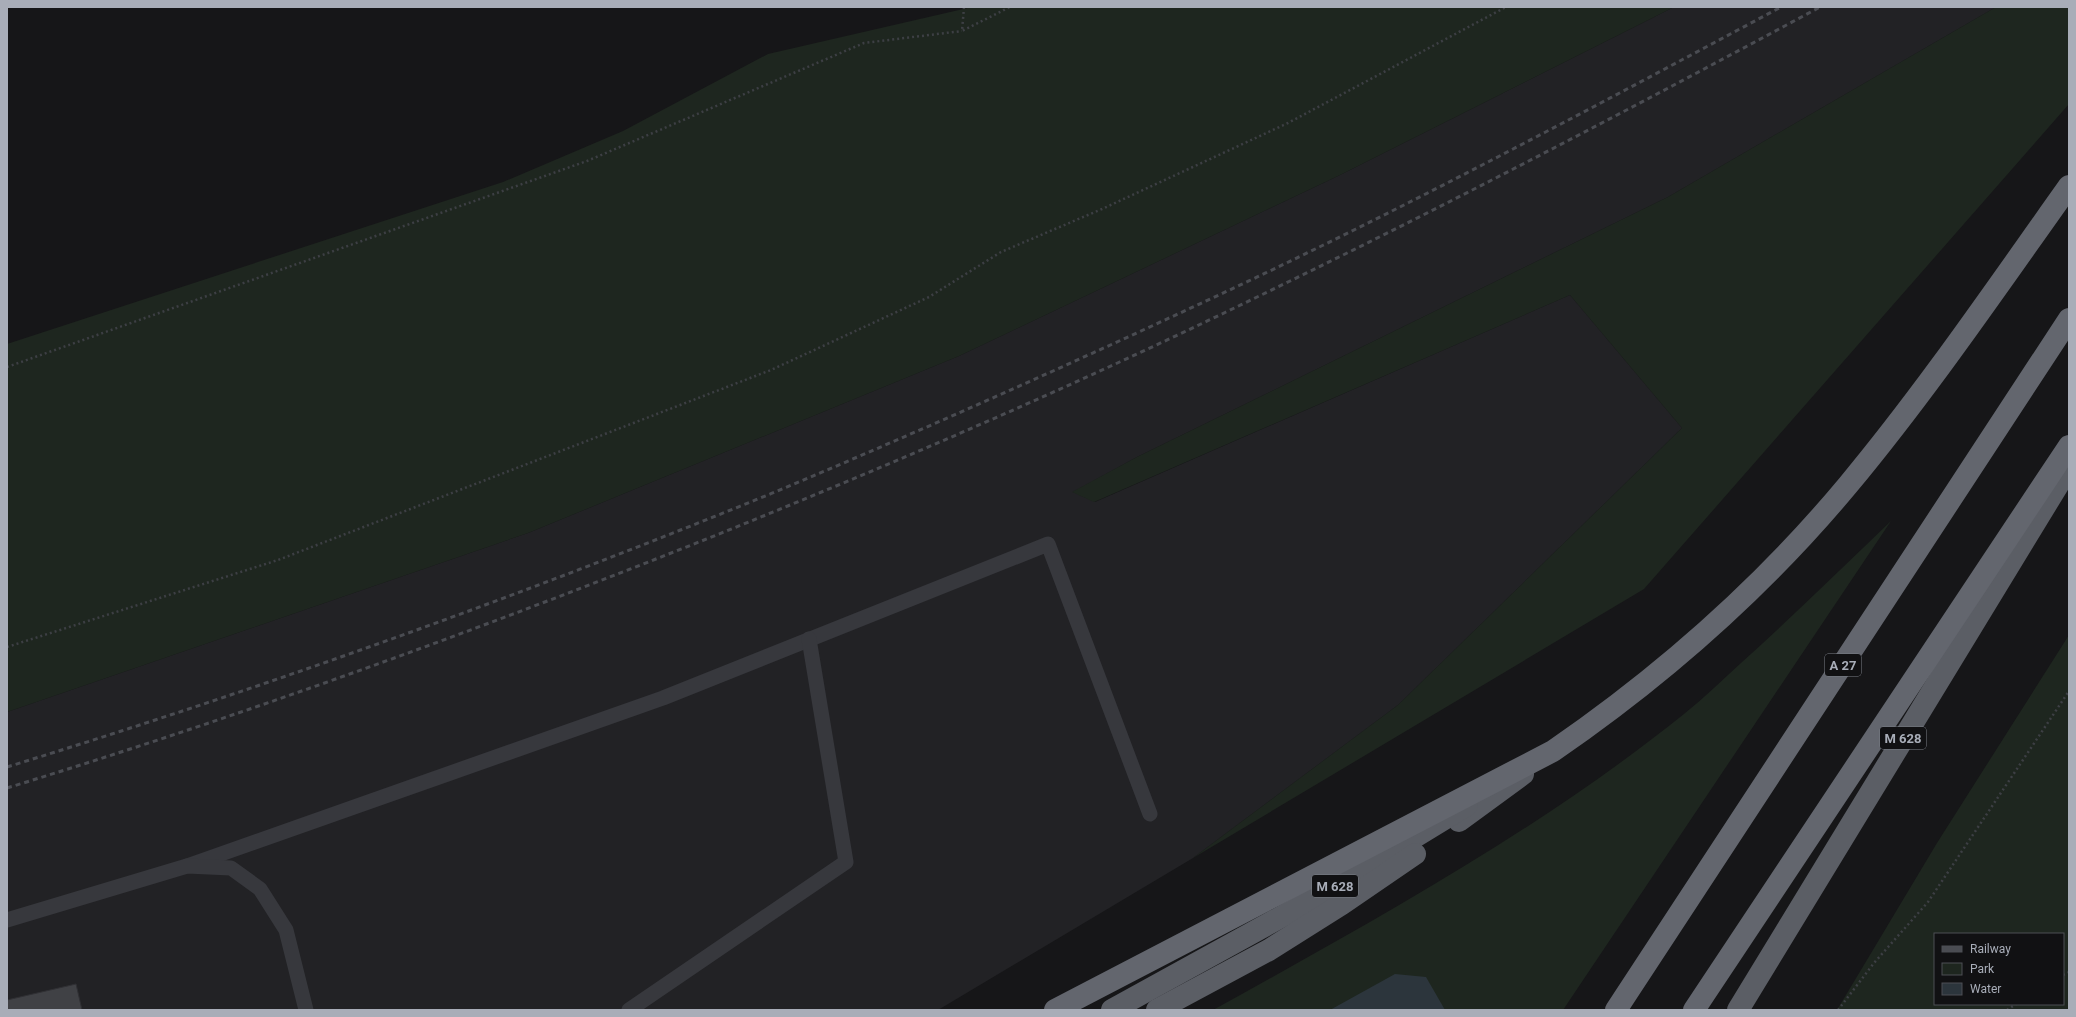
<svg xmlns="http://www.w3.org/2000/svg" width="2076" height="1017" font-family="Roboto,sans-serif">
<rect width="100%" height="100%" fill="#161618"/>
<polygon fill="#222225" points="1674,7 1996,7 1668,197 1137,457 1073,492 1095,502 1570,295 1682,428 1398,705 1193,858 938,1010 7,1010 7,712 528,533 959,356 1340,175"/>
<g fill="#1e261f" fill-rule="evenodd">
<polygon points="972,7 1674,7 1340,175 959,356 528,533 7,712 7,344 503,182 623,131 768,54"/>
<polygon points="1996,7 2069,7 2069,104 1644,589 1193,858 1398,705 1682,428 1570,295 1094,502 1072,492 1137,457 1668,197"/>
<path d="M1891,521L1563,1010H1213C1374,921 1541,829 1684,714C1704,698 1722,680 1741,663C1792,617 1841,569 1891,521Z"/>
<path d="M2069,635V1010H1837L1937,843ZM1935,934H2063V1004H1935Z"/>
</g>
<polygon fill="#2c353c" points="1395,974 1426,977 1445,1010 1330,1010"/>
<polygon fill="#404145" stroke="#303034" points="76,984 82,1010 7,1010 7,1000"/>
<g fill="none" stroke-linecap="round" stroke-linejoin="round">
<g stroke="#3d3f44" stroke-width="2.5" stroke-dasharray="2 3" stroke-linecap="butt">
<polyline points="964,7 962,31 1010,7"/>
<polyline points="7,367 587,161 864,43 962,31"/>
<polyline points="7,647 278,560 771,370 929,297 1001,252 1102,209 1288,123 1506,7"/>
<polyline points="2063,975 2069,972"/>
<polyline points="1838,1010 1874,963 1928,902 2069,691"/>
<polyline points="2007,1010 2016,1004"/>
</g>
<g stroke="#37383d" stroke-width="15">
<polyline points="187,866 663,698 1048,544 1150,814"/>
<polyline points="7,920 187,866 231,868 260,889 286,930 306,1010"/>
<polyline points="629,1010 846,862 809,639"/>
</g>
<g stroke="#5b5e65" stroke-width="22">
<polyline points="1459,821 1523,774"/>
<polyline points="1112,1010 1308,902 1467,805"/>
<polyline points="1157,1010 1269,950 1342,904 1415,854"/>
<polyline points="1738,1010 2069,467"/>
</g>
<g stroke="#63666e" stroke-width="22">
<path d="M1055,1010L1553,751C1662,676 1763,587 1848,485C1927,390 1997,287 2069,186"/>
<polyline points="1616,1010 2069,319"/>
<polyline points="1694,1010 2069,446"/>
</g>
<g stroke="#4a4c52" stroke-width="3" stroke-dasharray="5 4" stroke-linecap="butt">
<path d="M7,767C267,687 523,595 775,492C930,427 1084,358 1236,287C1421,200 1601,103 1781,7"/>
<path d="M7,788C245,715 478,630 709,538C893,464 1076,385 1255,298C1446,206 1634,107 1820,7"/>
</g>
</g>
<g text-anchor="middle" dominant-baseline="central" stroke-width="3" stroke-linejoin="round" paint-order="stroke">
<g fill="#111113" stroke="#7b7e86" stroke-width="1">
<rect x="1825" y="654" width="36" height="22" rx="3"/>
<rect x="1880" y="727" width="46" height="22" rx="3"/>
<rect x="1312" y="875" width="46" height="22" rx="3"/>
</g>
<g font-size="13" font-weight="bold" fill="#a8adb8">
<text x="1843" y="665">A 27</text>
<text x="1903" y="738">M 628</text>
<text x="1335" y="886">M 628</text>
</g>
</g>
<rect width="2076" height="1017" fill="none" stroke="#a8adb8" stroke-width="16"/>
<rect x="1934" y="933" width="130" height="72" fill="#111113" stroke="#4d4f55"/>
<rect x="1942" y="946" width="20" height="6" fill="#4a4c52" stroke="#4d4f55"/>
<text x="1970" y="953" font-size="12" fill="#a8adb8">Railway</text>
<rect x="1942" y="963" width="20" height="12" fill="#1e261f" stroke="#4d4f55"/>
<text x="1970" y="973" font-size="12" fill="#a8adb8">Park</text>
<rect x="1942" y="983" width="20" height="12" fill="#2c353c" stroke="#4d4f55"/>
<text x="1970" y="993" font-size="12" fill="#a8adb8">Water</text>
</svg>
